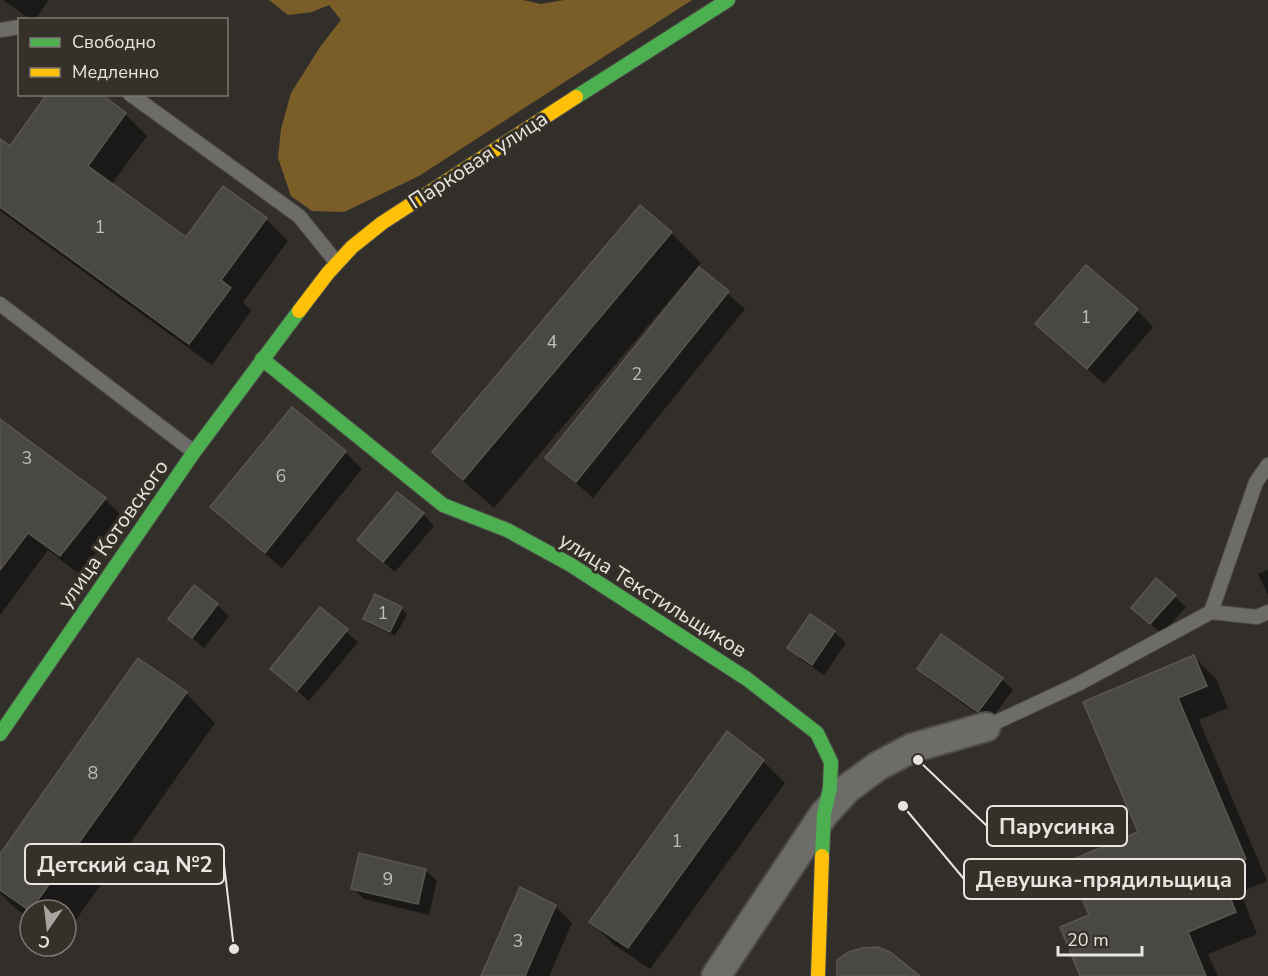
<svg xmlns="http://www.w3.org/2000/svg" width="1268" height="976" font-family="'Nunito Sans',sans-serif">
<rect width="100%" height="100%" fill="#322f2b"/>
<polygon fill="#7b5d28" points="269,0 523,0 541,4 564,0 692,0 419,176 344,212 312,211 291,196 278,158 281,129 291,93 320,47 341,20 329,5 312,12 288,15"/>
<g fill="#0007">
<polygon points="3,0 47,0 48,1 35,20 31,20"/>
<polygon points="98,94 125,114 147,136 111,185 186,239 266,219 288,241 243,302 251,311 212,365 0,211 0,141 10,148"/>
<polygon points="671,233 701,263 494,508 464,482 434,452"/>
<polygon points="700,269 745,309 593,498 547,457"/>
<polygon points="1137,310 1153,327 1104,384 1037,324"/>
<polygon points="0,421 105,499 124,518 79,574 48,550 0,615"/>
<polygon points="345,452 362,469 282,568 229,524 212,507"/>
<polygon points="423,514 434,526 395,572 359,540"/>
<polygon points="1268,570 1268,595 1258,574"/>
<polygon points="376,596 401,608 407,614 395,636 370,624 365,618"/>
<polygon points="1174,596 1186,607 1162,634 1144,619"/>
<polygon points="217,605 229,616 204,648 170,619"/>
<polygon points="320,609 358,642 309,701 272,669"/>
<polygon points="811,616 834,632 846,643 824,675 800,659 789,648"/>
<polygon points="1194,657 1216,679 1228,708 1199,720 1267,881 1240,892 1257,934 1208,954 1218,976 1082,976 1091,915 1140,833 1085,703"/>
<polygon points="919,668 1002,679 1013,690 989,722 930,680"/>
<polygon points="186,693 215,723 66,934 66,910 30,910 30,918 15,908 0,893 0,856"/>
<polygon points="763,761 785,783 650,969 613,944 591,922"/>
<polygon points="425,870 437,881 429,915 364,899 352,888"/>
<polygon points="555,906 572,923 549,976 482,976"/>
</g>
<g fill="#4a4844" stroke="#595652" stroke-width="1.5">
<polygon points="47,94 101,94 126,113 88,166 186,237 223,186 267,218 221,280 231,288 189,344 0,207 0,139 10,146"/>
<polygon points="640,205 672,232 463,480 432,452"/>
<polygon points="1086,265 1138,309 1087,369 1035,324"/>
<polygon points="699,267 729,291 576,482 545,458"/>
<polygon points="292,407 346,451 265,553 210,507"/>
<polygon points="0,419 106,498 60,556 28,533 0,570"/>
<polygon points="397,492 424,513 383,562 357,540"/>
<polygon points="1156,578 1176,595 1150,624 1131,608"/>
<polygon points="194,585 218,604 192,638 168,619"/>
<polygon points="375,594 402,607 390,632 363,619"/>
<polygon points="320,607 348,629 297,691 270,669"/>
<polygon points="810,614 835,631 812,665 787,648"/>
<polygon points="941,634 1003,678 978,712 917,669"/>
<polygon points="1194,655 1207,686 1178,698 1246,859 1219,870 1236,912 1188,932 1206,976 1080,976 1060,927 1089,915 1067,862 1138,832 1083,702"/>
<polygon points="138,658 187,692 30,911 0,890 0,854"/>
<polygon points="727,731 764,760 628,948 589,922"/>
<polygon points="359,853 426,869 418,904 351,889"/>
<polygon points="520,887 556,905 525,976 481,976"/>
<polygon points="877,947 890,952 920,976 837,976 837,960 849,952 862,948"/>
</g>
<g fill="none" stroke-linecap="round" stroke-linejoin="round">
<g stroke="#4f4d49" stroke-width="16">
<g id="lane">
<polyline points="0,30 20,27"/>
<polyline points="130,94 299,216 337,263"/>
<polyline points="0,304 194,452"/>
<polyline points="1211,612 1257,617 1268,612"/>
<polyline points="986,727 1078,684 1211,612 1256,482 1268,465"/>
</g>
</g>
<g stroke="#4f4d49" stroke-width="32">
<polyline id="street" points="716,976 824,814 848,788 878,766 912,748 986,727"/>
</g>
<g stroke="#4f4d49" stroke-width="16">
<g id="fast">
<polyline points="576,97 728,0"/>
<polyline points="262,359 443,505 507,530 571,565 747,679 817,733 831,762 830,788 824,814 822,856"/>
<polyline points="0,734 194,452 299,311"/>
</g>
</g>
<g stroke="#4f4d49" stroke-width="16">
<g id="slow">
<polyline points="299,311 328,273 352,247 382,223 576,97"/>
<polyline points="818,976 822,856"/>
</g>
</g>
<use href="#lane" stroke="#6e6c69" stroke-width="14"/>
<use href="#street" stroke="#6e6c69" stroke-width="28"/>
<use href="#fast" stroke="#4caf50" stroke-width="14"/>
<use href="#slow" stroke="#ffc107" stroke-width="14"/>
</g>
<g text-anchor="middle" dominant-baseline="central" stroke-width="6" stroke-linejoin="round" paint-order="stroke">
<g font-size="18" fill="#c0beb9">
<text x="100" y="227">1</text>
<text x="1086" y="317">1</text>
<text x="552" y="342">4</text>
<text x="637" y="374">2</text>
<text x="27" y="458">3</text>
<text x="281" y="476">6</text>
<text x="383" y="613">1</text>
<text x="93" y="773">8</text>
<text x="677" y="841">1</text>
<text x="388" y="879">9</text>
<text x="518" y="941">3</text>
</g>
<g font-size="21" fill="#e8e5e0" stroke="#353028">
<text transform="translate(478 160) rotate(-33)">Парковая улица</text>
<text transform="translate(113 534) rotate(-55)">улица Котовского</text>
<text transform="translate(653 595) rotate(32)">улица Текстильщиков</text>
</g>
</g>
<path fill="none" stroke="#e8e5e0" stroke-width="2" d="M918 760L987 826M234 949L224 864M903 806L964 879"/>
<g fill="#e8e5e0" stroke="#353028" stroke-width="2">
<circle cx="918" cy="760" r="6"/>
<circle cx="234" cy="949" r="6"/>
<circle cx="903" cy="806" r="6"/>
</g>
<g fill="#353028" stroke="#e8e5e0" stroke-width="2">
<rect x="987" y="806" width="140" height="40" rx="6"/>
<rect x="25" y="844" width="199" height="40" rx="6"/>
<rect x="964" y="859" width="281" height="40" rx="6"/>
</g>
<g font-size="22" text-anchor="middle" font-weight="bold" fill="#e8e5e0">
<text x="1057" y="834">Парусинка</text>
<text x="125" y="872">Детский сад №2</text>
<text x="1104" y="887">Девушка-прядильщица</text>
</g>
<rect x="18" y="18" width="210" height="78" fill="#353028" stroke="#7d7872" stroke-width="1.5"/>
<rect x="30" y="38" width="30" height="9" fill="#4caf50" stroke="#7d7872" stroke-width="1.5"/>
<text x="72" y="48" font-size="18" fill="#e8e5e0">Свободно</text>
<rect x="30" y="68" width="30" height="9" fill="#ffc107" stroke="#7d7872" stroke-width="1.5"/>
<text x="72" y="78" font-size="18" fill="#e8e5e0">Медленно</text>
<g transform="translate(48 928) rotate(194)"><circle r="28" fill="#353028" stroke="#7d7872" stroke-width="1.5"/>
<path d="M0-4.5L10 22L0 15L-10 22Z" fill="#a8a5a1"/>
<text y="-9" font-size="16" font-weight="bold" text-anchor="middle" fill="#e8e5e0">С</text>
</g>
<path d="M1058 946v9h84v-9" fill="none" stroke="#e8e5e0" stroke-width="3"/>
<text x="1067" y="946" font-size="18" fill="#e8e5e0" stroke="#353028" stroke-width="4.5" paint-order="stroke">20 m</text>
</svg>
